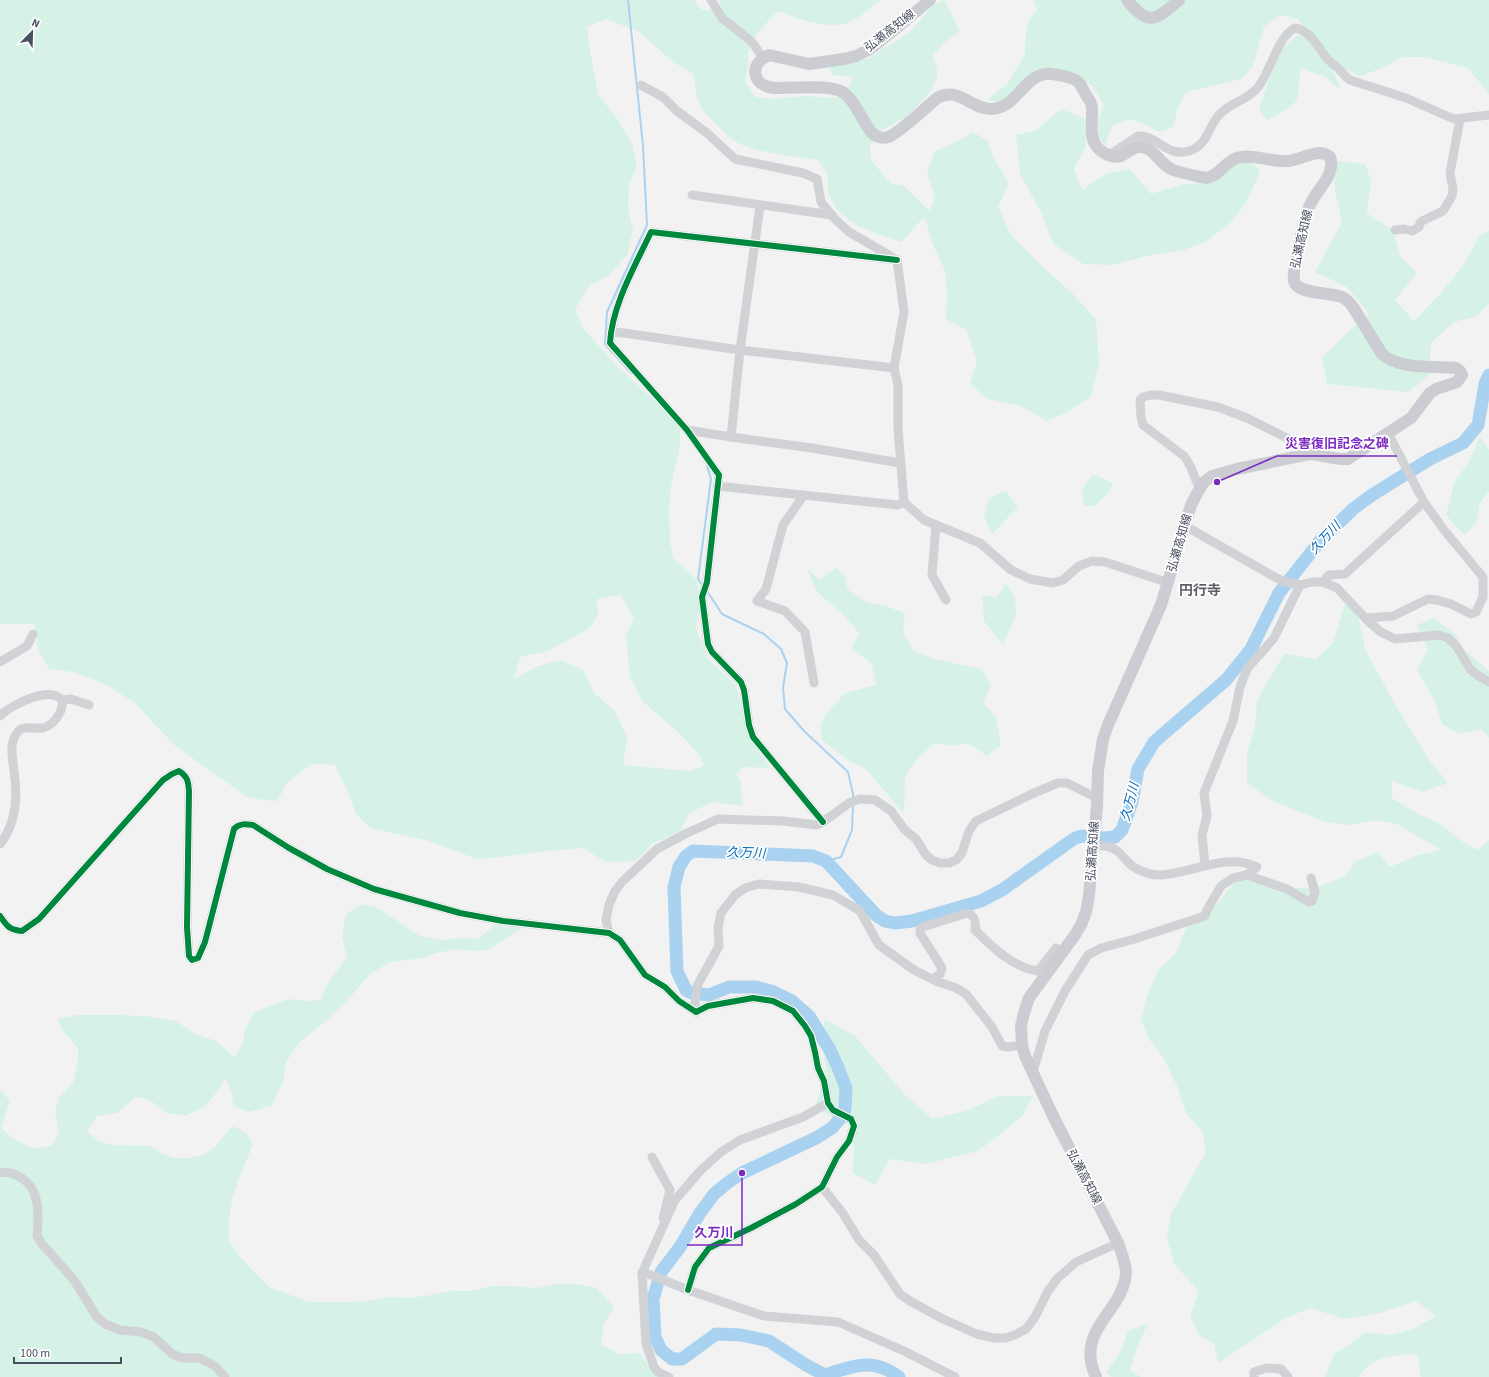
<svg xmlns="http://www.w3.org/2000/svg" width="1489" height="1377" font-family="'Source Sans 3','Noto Sans JP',sans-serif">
<rect width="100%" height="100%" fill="#f2f2f2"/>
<g fill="#d6f2e7" fill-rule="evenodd">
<path d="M0,0H694L702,10H712L721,3L718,0H883C874,3 868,11 860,16C856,18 849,23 844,24C822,28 798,19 778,11L757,33L749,45L748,68L745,82L756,97L772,99L803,96L837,98L848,89L852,77L832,75L828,64L867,59L909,33L932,6L945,0L960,31L943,44L933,55L937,69V79L928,95L906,117L882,130L870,145L871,160L891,184L903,185L929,211L935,199L927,172L935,151L954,143L973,132L988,141L994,159L1009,183L998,207L1011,235L1045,269L1071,292L1096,319L1099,364L1091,396L1066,413L1047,421L1020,406L988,399L970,384L977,361L966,330L946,319L947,291L945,270L932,243L925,218C914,224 910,235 901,242C875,233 841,225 830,197C827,189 829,180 826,173C825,169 820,164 818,160C792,156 765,154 742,145C731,140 723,131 715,123C697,105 696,99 694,74L673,62L638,31L606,19L587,27L590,51L598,94L618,120L632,143L637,166L629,185L628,210L633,229L627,255L607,277L590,285L575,309L583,328L616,365L680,425V446L671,486L669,510L670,543L674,559L697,580L700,603L696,629L709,660L735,684L751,740L770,768L743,767L736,774L741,782L742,806L713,802L689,813L681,830L671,836L653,843L636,861L606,862L583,848L529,853L502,857L477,859L429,841L371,828L356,814L348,792L335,765L311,764L287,783L277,801L264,800L247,797L174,745L135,703L105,684L73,672L49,669L39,651L34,624H0ZM620,595L634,618L626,636L630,677L642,701L680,734L700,756L704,766L689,771L623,765L627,738L615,711L594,693L583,670L561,660L538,666L514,679L520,657L549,651L569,639L589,629L598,615L597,599Z"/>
<path d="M1033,0H1489V94L1468,68L1424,57H1402L1383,68L1360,76L1329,61L1341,90L1325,77L1300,68C1298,105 1301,103 1267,120L1259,110L1268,82L1282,49L1297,35L1313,40L1298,19L1280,15L1264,27L1253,66L1242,79L1186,92L1177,109L1174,127L1159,132L1147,125L1130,119L1112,126L1105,145L1098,137V120L1104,104L1092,86L1069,71H1049L1003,102L988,101L993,95L1007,84L1025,54V41L1028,22L1037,9Z"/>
<polygon points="1061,109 1084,118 1086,147 1074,168 1082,190 1107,173 1130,169 1151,194 1183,184 1211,183 1230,165 1248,159 1260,171 1247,201 1233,220 1207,241 1184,250 1146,256 1112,265 1083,264 1053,243 1042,214 1020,174 1016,135 1035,131"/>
<polygon points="1334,161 1365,164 1371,180 1367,213 1393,231 1400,256 1417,273 1395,300 1414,321 1440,294 1463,266 1480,235 1489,231 1489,304 1475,317 1454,322 1431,343 1429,375 1408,392 1327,384 1322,358 1347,333 1369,314 1347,287 1315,272 1342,222 1335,192"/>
<polygon points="1480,436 1489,450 1489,491 1480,503 1476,524 1464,535 1446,515 1455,481 1469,462"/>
<polygon points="1093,474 1113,483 1109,492 1095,506 1084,506 1082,489"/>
<polygon points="1006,491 1018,507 992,534 984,518 989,498"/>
<path d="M806,567L819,580L836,568L845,576L847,589L866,602L885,606L905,613L903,634L914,651L934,659L982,669L991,686L983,702L996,717L1001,745L987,756L968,743L954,746L935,743C927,749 906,769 905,779C904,791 906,800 903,813L866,769L850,762L823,741L820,727L825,715L845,693L876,685L872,664L852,648L859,633L840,611L817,592Z"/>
<polygon points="1006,583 1015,597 1016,616 1003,645 984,621 982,595 996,598"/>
<path d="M1345,604L1357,609L1365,649L1397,708L1430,761L1448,783L1422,792L1392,781V798L1418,814L1442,825L1463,842L1478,850L1489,840V1377H1421L1417,1354C1395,1355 1371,1356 1359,1377H1325L1334,1354L1352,1343L1366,1332L1391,1335L1413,1329L1436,1316L1416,1301L1380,1313L1345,1319L1310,1308L1286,1318L1218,1363L1214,1344L1199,1336L1190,1316L1199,1291L1174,1264L1167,1237L1171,1214L1206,1152L1203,1133L1186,1113L1177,1086L1164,1059L1149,1039L1141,1019L1148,994L1158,970L1176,953L1185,930L1198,917L1218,903L1235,881L1256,878L1297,888L1318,887L1345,876L1356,861L1378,852L1390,867L1418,855L1441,850L1399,825L1377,820L1350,825L1326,822L1273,801L1247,783V753L1255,727L1257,700L1284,654L1316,659L1333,643Z"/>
<polygon points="1434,618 1455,634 1463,649 1489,671 1489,738 1482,729 1459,734 1442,724 1435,702 1417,670 1428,650 1417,625"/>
<path d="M361,904L378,908L420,936L442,940L461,938L478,939L490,929L498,919L504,928L516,925L522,928L488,950L474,951L457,949L436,953L424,958L390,962L370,974L352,995L327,1020L299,1043L286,1062L283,1081L272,1106L249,1112L233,1106L232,1094L225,1078L219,1089L205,1107L185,1116L166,1113L150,1100L136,1097L117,1113L97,1116L87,1131L97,1140L111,1145L151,1146L162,1154L176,1158H189L203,1155L214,1148L232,1126L245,1132L253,1144L238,1181L232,1200L229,1220V1241L240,1257L269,1287L309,1302H349L368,1301L389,1297L409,1298L431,1295L451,1291H471L491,1286H517L537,1288L557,1284H577L597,1288L614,1307L604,1324L601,1344L619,1354L640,1353L651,1370L669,1377H0V1090L10,1101L1,1128C11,1137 25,1148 39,1148C43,1148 48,1146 52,1145L59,1133L55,1113L59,1097L73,1083L78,1061V1048L64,1032L57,1019L77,1015H116L145,1016L175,1021L196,1034L216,1041L234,1057L243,1044L245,1030L254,1012L288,999L307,1001L321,1000L327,985L347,957L342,936L346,914Z"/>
<polygon points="825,1019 855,1036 906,1096 932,1119 969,1110 998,1096 1033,1096 1023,1115 1002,1133 978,1151 926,1164 890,1159 875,1185 853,1173 854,1148 852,1126 814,1108 827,1074 820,1039"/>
<polygon points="1148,1323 1137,1348 1130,1370 1141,1377 1112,1377 1106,1373 1120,1352 1128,1331"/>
</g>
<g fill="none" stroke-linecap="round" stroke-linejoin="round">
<g stroke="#a9d2f1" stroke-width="2">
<polyline points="628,0 643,146 647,225 607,312 605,344 631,373"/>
<polyline points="702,585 698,579 711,479 707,466"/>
<polyline points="707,591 722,614 764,634 781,649 787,663 783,688 785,709 804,731 848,772 853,794 853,799"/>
<polyline points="826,861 841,857 852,830 853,804"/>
</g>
<path stroke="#a9d2f1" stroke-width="13" d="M899,1377C873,1357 853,1366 825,1375L806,1365L769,1341L741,1335L716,1334L682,1359H672L661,1350L655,1337L653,1299L661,1272L680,1247L700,1213L714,1194L726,1184L742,1173L816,1138L832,1128L843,1115L845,1109L846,1088L837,1065L830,1050L809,1016L792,1001L774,992L756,987H729L709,995L691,993L686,990L677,971L674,887L679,867L686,856L693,851L813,856L826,861L876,915L885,921L895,923L912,921L981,901L1002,890L1075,838L1082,836L1106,838L1115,837L1122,830L1132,802L1138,769L1154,742L1226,680L1251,649L1279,593L1320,541L1353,509L1372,495L1430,459L1463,443L1478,425L1485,384L1489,375"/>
<g stroke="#d0d2d5" stroke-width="9">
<polyline points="711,0 722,18 752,42 763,58"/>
<polyline points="641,85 663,97 677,111 707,133 735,159 803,173 817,179 821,202 834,218 849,232 892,257"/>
<path d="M1109,155L1138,136C1156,134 1167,158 1189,151C1208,145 1208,127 1219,115C1230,102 1249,100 1259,86C1271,70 1278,36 1295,28C1310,31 1317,45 1325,56C1329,62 1334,64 1339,69C1343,73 1345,77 1350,80L1406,98L1454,119L1489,115"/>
<polyline points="692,195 832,215"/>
<polyline points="760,206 740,350 731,437 812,448 900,463"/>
<polyline points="1395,230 1404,229 1412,231 1419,227 1420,223 1422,221 1443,211 1452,196 1453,189 1450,173 1460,119"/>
<polyline points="897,260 904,312 894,368 898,385 898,429 904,502 924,520 980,543 1011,570 1030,579 1053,583 1063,580 1079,566 1092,561 1105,562 1169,583"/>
<polyline points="610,332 624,333 740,350 894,368"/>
<polyline points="687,430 731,437"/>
<polyline points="717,486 898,505 904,502"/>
<path d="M1200,488C1193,477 1193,467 1184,456L1143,425L1141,417L1140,400L1143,397L1151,395H1159L1218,407L1247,418L1307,448L1310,454"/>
<polyline points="804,495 783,525 766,589 757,601 785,611 805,632 814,683"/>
<polyline points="936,525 932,575 946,600"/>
<polyline points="1185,526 1282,581 1300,585 1312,582 1323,582 1337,588 1369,622 1381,632 1395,639 1439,635 1448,638 1457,647 1470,669 1477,675 1489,682"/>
<polyline points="1323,582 1329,575 1345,574 1424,502"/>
<polyline points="1366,618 1393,616 1428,599 1437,600 1451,604 1471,614 1476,612 1483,597 1483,577 1444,530 1424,502 1388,433"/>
<polyline points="0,662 27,646 33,634"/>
<path d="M0,716C11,705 49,685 62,700L71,699L89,705"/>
<path d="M823,822L753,737L749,725L744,690L741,682L712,652L708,644L702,597L707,582L719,475L687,430L610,343C612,305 635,266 651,232L897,260"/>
<path d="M0,844C17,823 18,797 14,771C13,761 10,751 13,741C15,736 16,732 21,729C28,726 36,729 43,728C54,725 64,711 62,700"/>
<path d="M1094,845C1102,846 1111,845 1117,851C1122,854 1125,860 1130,864C1135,869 1148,874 1155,875C1189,876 1224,851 1257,867L1247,875"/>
<polyline points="1205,866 1202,835 1207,816 1204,793 1233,721 1240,687 1247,669 1274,638 1300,585"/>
<path d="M0,916C7,926 9,930 22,931L39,919L163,780L172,774L179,771C188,777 188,781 189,791L187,927L189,956L192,960L198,958L205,942L234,829C239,823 246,824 253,825L289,848L327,869L374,889L460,913L503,921L609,933L620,940L645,975L665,987L679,1001L696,1012L708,1006L753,998L773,1001L793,1011L805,1026L811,1036L815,1052L818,1068L824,1081L828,1103L833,1110L851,1119L854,1126L849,1141L837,1157L822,1187L796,1204L751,1228L709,1248L695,1267L688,1290"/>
<polyline points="609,933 606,920 609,905 615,891 622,882 657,849 685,834 718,819 783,821 817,825 823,822 849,803 860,799 875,800 891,811 905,830 916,839 926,855 932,860 940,863 949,863 956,860 962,853 969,831 976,821 1034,793 1058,783 1067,783 1097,798"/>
<path d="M933,979L940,974L942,968L920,933V929L923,927L964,914L968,913C976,916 976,923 975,930C992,947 1014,968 1038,971L1056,948L1062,952"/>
<polyline points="696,1012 695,1004 697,986 719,946 718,928 721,913 735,895 745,888 759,884 799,887 833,895 860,911 879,945 914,970 938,982 954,987 966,994 992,1027 1002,1046 1008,1047 1022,1045"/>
<polyline points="1033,1072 1045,1031 1065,991 1088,955 1101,948 1131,940 1205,916 1207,910 1221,886 1233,878 1247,875 1287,889 1309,902 1312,901 1315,892 1311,878"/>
<polyline points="652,1157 670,1190 663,1218"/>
<path d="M0,1173C7,1171 12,1173 18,1176C41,1187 39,1215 37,1236L42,1244L74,1280L97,1317L105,1324L120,1330L141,1332L154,1337L172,1354L182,1358H199L215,1366L225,1377"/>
<polyline points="822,1187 842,1212 859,1240 874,1255 900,1294 910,1301 943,1319 977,1334 994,1338 1005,1338 1015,1335 1026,1329 1035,1317 1048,1291 1057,1279 1076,1262 1118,1243"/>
<polyline points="642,1273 651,1275 688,1290 764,1316 838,1322 904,1351 955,1377"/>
<polyline points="669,1377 658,1372 654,1367 646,1344 642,1273 675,1200 700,1171 721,1152 740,1140 803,1117 828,1103"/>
<polyline points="1254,1377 1254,1372 1266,1368 1281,1369 1288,1377"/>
</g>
<g stroke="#cbcdd2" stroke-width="12">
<path d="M930,0L878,43L868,50L856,56L844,59L809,64L769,55C749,64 751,84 773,88C788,88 833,84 844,93C855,101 862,120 871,132C875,136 881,139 888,137C898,134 928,106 937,98C960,86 970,109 991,109C1018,109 1024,71 1052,74C1060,75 1075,77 1080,84C1082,87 1084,91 1086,95C1089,99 1092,103 1092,108C1093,121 1088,136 1097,147C1102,153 1113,159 1121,156C1127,153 1132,147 1140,147C1153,146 1160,164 1171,169C1179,173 1197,176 1206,178C1220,176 1224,162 1237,158C1252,153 1273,163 1289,161C1304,159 1318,147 1330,157C1336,175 1318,188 1311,203C1305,213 1292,270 1294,281C1298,295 1330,292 1342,297C1347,299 1350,303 1353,307L1382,354C1402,371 1432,365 1456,368L1460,371L1462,375L1457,382L1436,389L1430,393L1411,418L1348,459C1336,460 1323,455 1310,454L1237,469L1212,476L1204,482L1200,488L1191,505L1161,605L1108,725L1103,739L1098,771L1097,805L1089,896L1086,912L1081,925L1075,935L1029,998L1024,1013L1021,1026L1022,1045L1025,1056L1054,1118L1118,1243C1121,1252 1126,1263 1126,1273C1123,1313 1074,1329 1096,1377"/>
<path d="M1127,0C1149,27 1156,20 1179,0"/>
</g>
<g stroke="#fff" stroke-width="8">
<g id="cycleway">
<path d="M823,822L753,737L749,725L744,690L741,682L712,652L708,644L702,597L707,582L719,475L687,430L610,343C612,305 635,266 651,232L897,260"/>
<path d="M0,916C7,926 9,930 22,931L39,919L163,780L172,774L179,771C188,777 188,781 189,791L187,927L189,956L192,960L198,958L205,942L234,829C239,823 246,824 253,825L289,848L327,869L374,889L460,913L503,921L609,933L620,940L645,975L665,987L679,1001L696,1012L708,1006L753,998L773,1001L793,1011L805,1026L811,1036L815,1052L818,1068L824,1081L828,1103L833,1110L851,1119L854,1126L849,1141L837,1157L822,1187L796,1204L751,1228L709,1248L695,1267L688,1290"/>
</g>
</g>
<use href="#cycleway" stroke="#00873e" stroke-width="6"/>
</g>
<g text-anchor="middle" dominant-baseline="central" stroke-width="3.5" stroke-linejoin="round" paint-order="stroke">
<g font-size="12" fill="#484f60" stroke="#fff">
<text transform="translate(890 31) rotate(-38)">弘瀬高知線</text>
<text transform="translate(1302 239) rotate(-77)">弘瀬高知線</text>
<text transform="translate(1180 543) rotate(-74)">弘瀬高知線</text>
<text transform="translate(1093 851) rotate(-86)">弘瀬高知線</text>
<text transform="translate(1084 1177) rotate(62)">弘瀬高知線</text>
</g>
<g font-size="13" font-style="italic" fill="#0768b4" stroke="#fff">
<text transform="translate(1325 538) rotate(-47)">久万川</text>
<text transform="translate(1130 802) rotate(-75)">久万川</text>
<text transform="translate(746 853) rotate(2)">久万川</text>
</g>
<g font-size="14" font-weight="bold" fill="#5d5f66" stroke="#fff">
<text x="1200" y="591">円行寺</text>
</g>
</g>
<path fill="none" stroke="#7b2cbf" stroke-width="1.5" d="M1217 482L1277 456H1397M742 1173L742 1245H687"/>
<g fill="#7b2cbf" stroke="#fff" stroke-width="1.5">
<circle cx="1217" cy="482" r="4"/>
<circle cx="742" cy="1173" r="4"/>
</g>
<g font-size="13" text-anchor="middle" font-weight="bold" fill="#7b2cbf" stroke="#fff" stroke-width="3.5" stroke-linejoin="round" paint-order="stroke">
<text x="1337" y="448">災害復旧記念之碑</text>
<text x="714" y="1237">久万川</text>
</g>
<g transform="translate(32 32) rotate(23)" stroke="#ffffff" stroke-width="3" paint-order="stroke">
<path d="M0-3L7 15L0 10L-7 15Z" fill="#484f60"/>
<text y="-6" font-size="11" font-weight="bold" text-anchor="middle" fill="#484f60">N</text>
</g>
<path d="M14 1357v6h107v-6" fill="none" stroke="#484f60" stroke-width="2"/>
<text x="20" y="1357" font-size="12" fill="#484f60" stroke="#ffffff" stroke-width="3" paint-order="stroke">100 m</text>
</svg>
